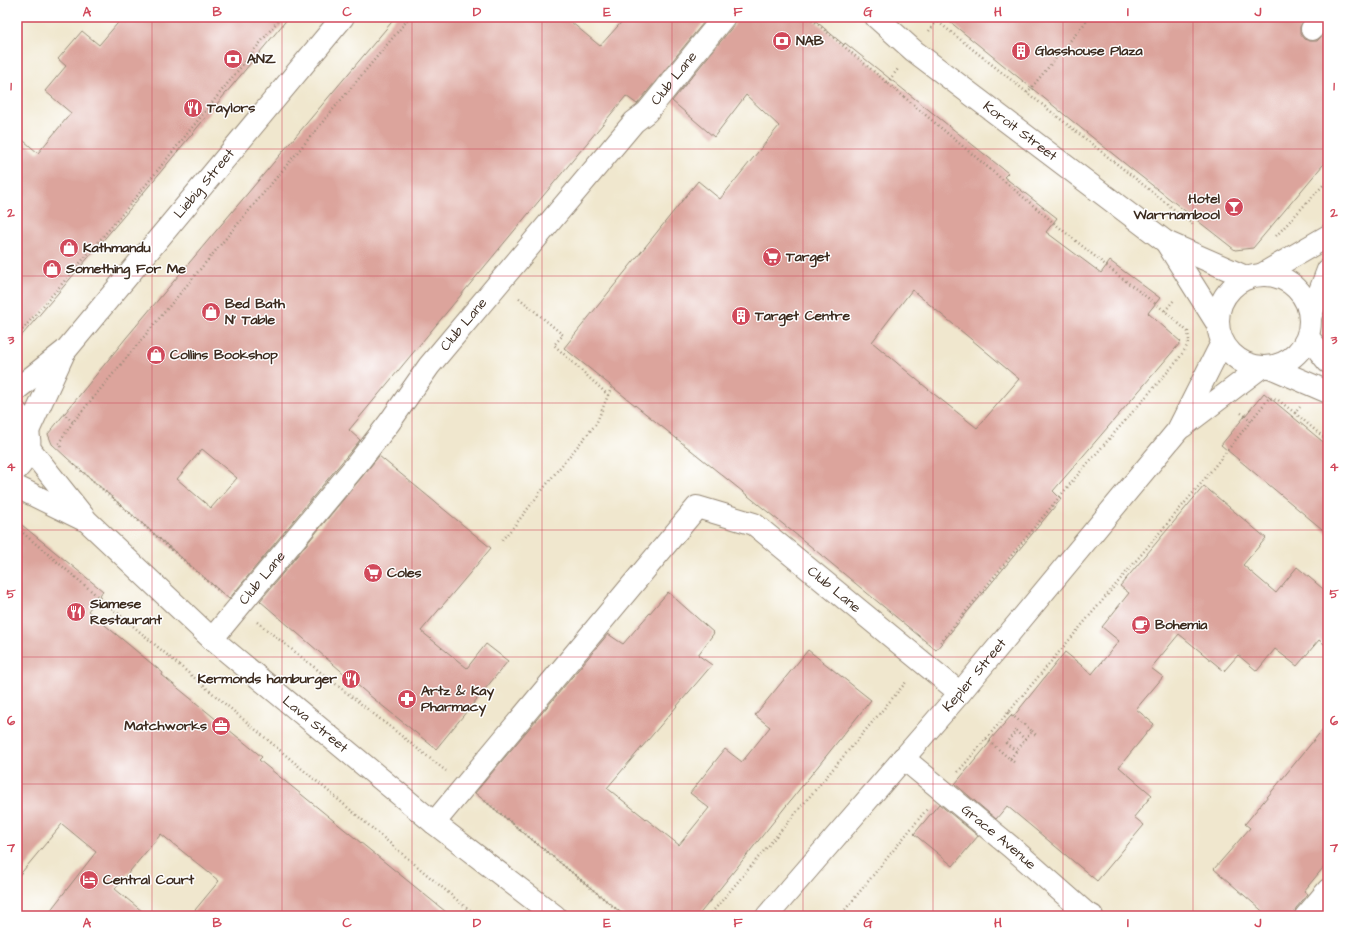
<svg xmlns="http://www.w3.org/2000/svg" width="1345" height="933" font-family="'Architects Daughter',sans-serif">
<rect width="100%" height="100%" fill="#fff"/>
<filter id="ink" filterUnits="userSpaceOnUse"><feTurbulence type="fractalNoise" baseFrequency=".025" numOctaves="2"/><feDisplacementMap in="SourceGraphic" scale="8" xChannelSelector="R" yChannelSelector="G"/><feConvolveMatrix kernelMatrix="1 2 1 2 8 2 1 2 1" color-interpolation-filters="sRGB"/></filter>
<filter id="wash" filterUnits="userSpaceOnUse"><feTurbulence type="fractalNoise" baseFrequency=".012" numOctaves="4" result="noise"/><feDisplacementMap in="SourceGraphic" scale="16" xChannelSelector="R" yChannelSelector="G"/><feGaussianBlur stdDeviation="0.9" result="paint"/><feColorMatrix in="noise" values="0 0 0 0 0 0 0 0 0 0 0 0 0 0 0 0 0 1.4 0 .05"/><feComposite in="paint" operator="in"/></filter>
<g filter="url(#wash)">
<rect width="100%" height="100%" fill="#f0e7ce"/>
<g id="blocks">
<g fill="#dca49c" fill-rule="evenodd">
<polygon points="123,17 289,17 129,210 17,341 17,135 38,153 71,113 45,91 66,66 58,59 82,31 99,45"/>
<path d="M396,17H565L600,46L626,17H708L638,103L637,104L626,96L349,430L360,440L229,599L67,458L52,444L48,434L126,338ZM202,449L237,478L211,508L177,479Z"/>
<path d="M736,17H811L844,45L845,43L1008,173L1004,177L1057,218L1046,232L1101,273L1110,261L1160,298L1148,313L1181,342L1053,491L1061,499L936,650L809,545L564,348L698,181L720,199L779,126L746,95L714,137L672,101L734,25ZM912,290L1019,379L977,428L934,394L872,342Z"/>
<polygon points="944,17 1306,17 1300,27 1300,34 1304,39 1310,41 1317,41 1328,29 1328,159 1253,248 1235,250 1129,167"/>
<polygon points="1264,393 1328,446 1328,534 1221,445"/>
<polygon points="379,456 491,548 421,631 467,668 486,644 508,661 436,749 369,695 260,601"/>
<polygon points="1204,486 1266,538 1243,565 1276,593 1297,567 1328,593 1328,647 1319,640 1297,666 1275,649 1257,671 1238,655 1224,671 1179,634 1151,668 1163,677 1136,709 1154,724 1119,767 1152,795 1134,817 1144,825 1097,881 1007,806 996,819 955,784 991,741 990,740 1011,716 1013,717 1065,652 1092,674 1119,641 1102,627 1129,593 1120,586"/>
<polygon points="17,521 103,591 88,611 163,673 162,675 262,757 259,760 451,916 190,916 219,881 161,834 115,889 148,916 46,916 96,852 62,824 17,878"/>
<polygon points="668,592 714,633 698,655 712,665 607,788 679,845 709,808 690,793 725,749 742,762 770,727 755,715 808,650 871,700 698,916 625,916 475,793 608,634 623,644"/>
<polygon points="1328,723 1328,862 1304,891 1308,894 1296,908 1294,916 1268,916 1214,869 1250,828 1245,824"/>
<polygon points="939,804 978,836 953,866 914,834"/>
</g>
</g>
</g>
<g filter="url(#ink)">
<use href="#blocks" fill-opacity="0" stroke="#968876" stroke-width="1"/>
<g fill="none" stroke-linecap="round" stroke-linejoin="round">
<g stroke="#968876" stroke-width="24">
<g id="minor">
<path id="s1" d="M876,17L914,51L1166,242L1248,278"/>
<polyline points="1312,29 1322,17"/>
<polyline points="1166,242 1217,323"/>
<circle cx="1264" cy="321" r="46"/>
<polyline points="1261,275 1328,236"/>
<polyline points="1310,317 1328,270"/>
<polyline points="1308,337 1328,362"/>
<polyline points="1270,367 1328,392"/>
<path id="s2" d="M17,389L66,350L343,17"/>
<path d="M17,413C32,431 35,451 17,469"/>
<polyline points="1182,427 1260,368"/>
<polyline points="28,431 63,355"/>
<path id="s3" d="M29,448L87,521L212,639L434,823L555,916"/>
<polyline points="17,487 82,519"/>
<path id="s4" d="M212,639L357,464L389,423L429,366L634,122L647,112L724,17"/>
<path id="s5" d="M903,758L1011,847L1087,914L1092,916"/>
<path id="s6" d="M434,823L697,507L754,524L960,693"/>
<path id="s7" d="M767,916L960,693L1178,430L1222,343"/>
<polyline points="1306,916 1328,890"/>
</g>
</g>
<g stroke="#968876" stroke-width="2.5" stroke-dasharray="1 3" stroke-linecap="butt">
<polyline points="809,17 1060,228 1119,276 1165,311 1188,332 1189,340 1187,346 1178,360 1075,478 939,644"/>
<polyline points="932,17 1195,226"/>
<polyline points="929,31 937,21"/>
<polyline points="887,83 898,69"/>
<polyline points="1027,93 1090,17"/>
<polyline points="1276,236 1328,180"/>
<polyline points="519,298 563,335 554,345 608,395"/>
<polyline points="1165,311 1174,300"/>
<polyline points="17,336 125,211 281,17"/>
<polyline points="63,413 73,422"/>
<polyline points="1241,413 1252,421"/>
<polyline points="1295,413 1328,441"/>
<polyline points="61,447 59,443 64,435 73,422 410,17"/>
<polyline points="78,468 220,592"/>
<polyline points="17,522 22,516"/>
<polyline points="17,528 476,916"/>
<polyline points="502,540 516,524 557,471 596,424 612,386"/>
<polyline points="257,622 446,771"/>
<polyline points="1032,731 1037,736"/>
<polyline points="986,739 1010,759 1032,731 1008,712"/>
<polyline points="1016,751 1006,743 1016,731 1026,740"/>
<polyline points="1010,759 1015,763"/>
<polyline points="958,772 1199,486 1269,398 1278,400 1295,413 1300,407"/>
<path d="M485,801C532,839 578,878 625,916"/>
<polyline points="709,916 907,681"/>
<polyline points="840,916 927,809"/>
</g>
<use href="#minor" stroke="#fff" stroke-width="22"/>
</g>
</g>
<path fill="none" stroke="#d1495b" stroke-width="1" stroke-opacity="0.55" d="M152,17V916M282,17V916M412,17V916M542,17V916M672,17V916M803,17V916M933,17V916M1063,17V916M1193,17V916M17,149H1328M17,276H1328M17,403H1328M17,530H1328M17,657H1328M17,784H1328"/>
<defs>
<g id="bank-disc" transform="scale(1)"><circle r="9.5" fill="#d1495b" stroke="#fff"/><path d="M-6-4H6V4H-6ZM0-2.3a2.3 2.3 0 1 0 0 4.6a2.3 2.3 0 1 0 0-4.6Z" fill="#fff"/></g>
<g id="building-disc" transform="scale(1)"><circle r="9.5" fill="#d1495b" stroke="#fff"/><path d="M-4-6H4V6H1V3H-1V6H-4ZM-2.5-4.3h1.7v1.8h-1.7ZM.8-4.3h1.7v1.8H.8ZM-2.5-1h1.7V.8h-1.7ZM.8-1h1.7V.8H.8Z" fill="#fff"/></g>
<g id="restaurant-disc" transform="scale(1)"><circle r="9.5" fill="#d1495b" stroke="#fff"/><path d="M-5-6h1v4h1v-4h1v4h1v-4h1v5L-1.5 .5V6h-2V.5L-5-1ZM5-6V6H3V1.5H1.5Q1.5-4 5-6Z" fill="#fff"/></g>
<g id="bar-disc" transform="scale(1)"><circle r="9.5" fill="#d1495b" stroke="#fff"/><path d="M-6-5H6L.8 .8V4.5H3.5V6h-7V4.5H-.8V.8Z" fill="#fff"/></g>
<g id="shop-disc" transform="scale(1)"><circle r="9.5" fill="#d1495b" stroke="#fff"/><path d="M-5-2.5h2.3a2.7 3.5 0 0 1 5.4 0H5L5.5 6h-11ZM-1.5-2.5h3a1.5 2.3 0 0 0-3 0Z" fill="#fff"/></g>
<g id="supermarket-disc" transform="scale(1)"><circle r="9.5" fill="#d1495b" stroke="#fff"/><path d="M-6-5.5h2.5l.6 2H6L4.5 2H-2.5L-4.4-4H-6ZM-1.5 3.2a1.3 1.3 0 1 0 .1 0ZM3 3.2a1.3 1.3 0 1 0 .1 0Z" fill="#fff"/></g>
<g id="cafe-disc" transform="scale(1)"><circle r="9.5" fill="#d1495b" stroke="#fff"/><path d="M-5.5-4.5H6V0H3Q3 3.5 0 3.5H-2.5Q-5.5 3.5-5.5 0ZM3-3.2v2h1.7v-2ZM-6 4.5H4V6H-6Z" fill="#fff"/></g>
<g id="pharmacy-disc" transform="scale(1)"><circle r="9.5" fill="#d1495b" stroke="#fff"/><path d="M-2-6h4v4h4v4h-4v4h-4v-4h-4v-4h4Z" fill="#fff"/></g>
<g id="office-disc" transform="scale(1)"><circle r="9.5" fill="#d1495b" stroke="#fff"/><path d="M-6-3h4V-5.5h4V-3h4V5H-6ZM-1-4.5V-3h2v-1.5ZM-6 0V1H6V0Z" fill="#fff"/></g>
<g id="hotel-disc" transform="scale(1)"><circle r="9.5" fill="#d1495b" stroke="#fff"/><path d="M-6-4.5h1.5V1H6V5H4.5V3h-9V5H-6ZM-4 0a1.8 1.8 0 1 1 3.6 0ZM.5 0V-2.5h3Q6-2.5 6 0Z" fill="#fff"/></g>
</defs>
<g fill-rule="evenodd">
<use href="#bank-disc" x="782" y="41"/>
<use href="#building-disc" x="1021" y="51"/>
<use href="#bank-disc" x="233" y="59"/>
<use href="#restaurant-disc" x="193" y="108"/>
<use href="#bar-disc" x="1234" y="207"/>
<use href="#shop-disc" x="69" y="248"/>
<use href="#supermarket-disc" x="772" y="257"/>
<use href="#shop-disc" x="52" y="269"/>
<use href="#shop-disc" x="211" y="312"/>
<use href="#building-disc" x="741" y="316"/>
<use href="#shop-disc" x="156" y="355"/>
<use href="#supermarket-disc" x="373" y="573"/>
<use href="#restaurant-disc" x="76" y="612"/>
<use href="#cafe-disc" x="1141" y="625"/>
<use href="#restaurant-disc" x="351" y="679"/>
<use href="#pharmacy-disc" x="407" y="699"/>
<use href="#office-disc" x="221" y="726"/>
<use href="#hotel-disc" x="89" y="880"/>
</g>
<g text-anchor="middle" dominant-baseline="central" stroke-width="3" stroke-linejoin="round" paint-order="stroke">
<g font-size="14" font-weight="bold" fill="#3b2a1e" stroke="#fff" text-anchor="start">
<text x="796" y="41">NAB</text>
<text x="1035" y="51">Glasshouse Plaza</text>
<text x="247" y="59">ANZ</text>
<text x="207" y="108">Taylors</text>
<text x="1220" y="199" text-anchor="end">Hotel<tspan x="1220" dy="16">Warrnambool</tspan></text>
<text x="83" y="248">Kathmandu</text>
<text x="786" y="257">Target</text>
<text x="66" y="269">Something For Me</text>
<text x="225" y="304">Bed Bath<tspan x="225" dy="16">N' Table</tspan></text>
<text x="755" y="316">Target Centre</text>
<text x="170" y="355">Collins Bookshop</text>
<text x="387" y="573">Coles</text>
<text x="90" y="604">Siamese<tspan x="90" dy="16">Restaurant</tspan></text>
<text x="1155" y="625">Bohemia</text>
<text x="337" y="679" text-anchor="end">Kermonds hamburger</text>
<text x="421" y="691">Artz &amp; Kay<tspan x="421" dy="16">Pharmacy</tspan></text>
<text x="207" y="726" text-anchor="end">Matchworks</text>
<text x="103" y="880">Central Court</text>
</g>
<g font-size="14" fill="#3b2a1e" stroke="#fff">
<text stroke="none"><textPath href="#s4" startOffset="727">Club Lane</textPath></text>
<text stroke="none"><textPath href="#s1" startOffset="184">Koroit Street</textPath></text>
<text stroke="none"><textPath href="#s2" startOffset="279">Liebig Street</textPath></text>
<text stroke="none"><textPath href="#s4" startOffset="403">Club Lane</textPath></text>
<text stroke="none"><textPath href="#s4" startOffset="79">Club Lane</textPath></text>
<text stroke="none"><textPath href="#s6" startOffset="574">Club Lane</textPath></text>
<text stroke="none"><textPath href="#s7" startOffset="318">Kepler Street</textPath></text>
<text stroke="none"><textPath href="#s3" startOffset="399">Lava Street</textPath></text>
<text stroke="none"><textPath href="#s5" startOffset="124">Grace Avenue</textPath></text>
</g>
</g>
<rect width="1345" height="933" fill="none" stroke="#fff" stroke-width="44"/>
<rect x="22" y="22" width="1301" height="889" fill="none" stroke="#d1495b" stroke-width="1.5"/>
<g font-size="13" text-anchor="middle" font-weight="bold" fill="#d1495b">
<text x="87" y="16">A</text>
<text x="217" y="16">B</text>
<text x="347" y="16">C</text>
<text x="477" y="16">D</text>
<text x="607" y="16">E</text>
<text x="738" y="16">F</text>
<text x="868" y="16">G</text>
<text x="998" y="16">H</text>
<text x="1128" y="16">I</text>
<text x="1258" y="16">J</text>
<text x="11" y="90">1</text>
<text x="1334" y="90">1</text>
<text x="11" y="217">2</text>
<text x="1334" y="217">2</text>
<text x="11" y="344">3</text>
<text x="1334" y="344">3</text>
<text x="11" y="471">4</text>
<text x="1334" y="471">4</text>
<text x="11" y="598">5</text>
<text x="1334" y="598">5</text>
<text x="11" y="725">6</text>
<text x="1334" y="725">6</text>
<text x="11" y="852">7</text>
<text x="1334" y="852">7</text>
<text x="87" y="927">A</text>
<text x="217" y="927">B</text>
<text x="347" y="927">C</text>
<text x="477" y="927">D</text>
<text x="607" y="927">E</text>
<text x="738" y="927">F</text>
<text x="868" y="927">G</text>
<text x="998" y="927">H</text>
<text x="1128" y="927">I</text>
<text x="1258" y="927">J</text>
</g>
</svg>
